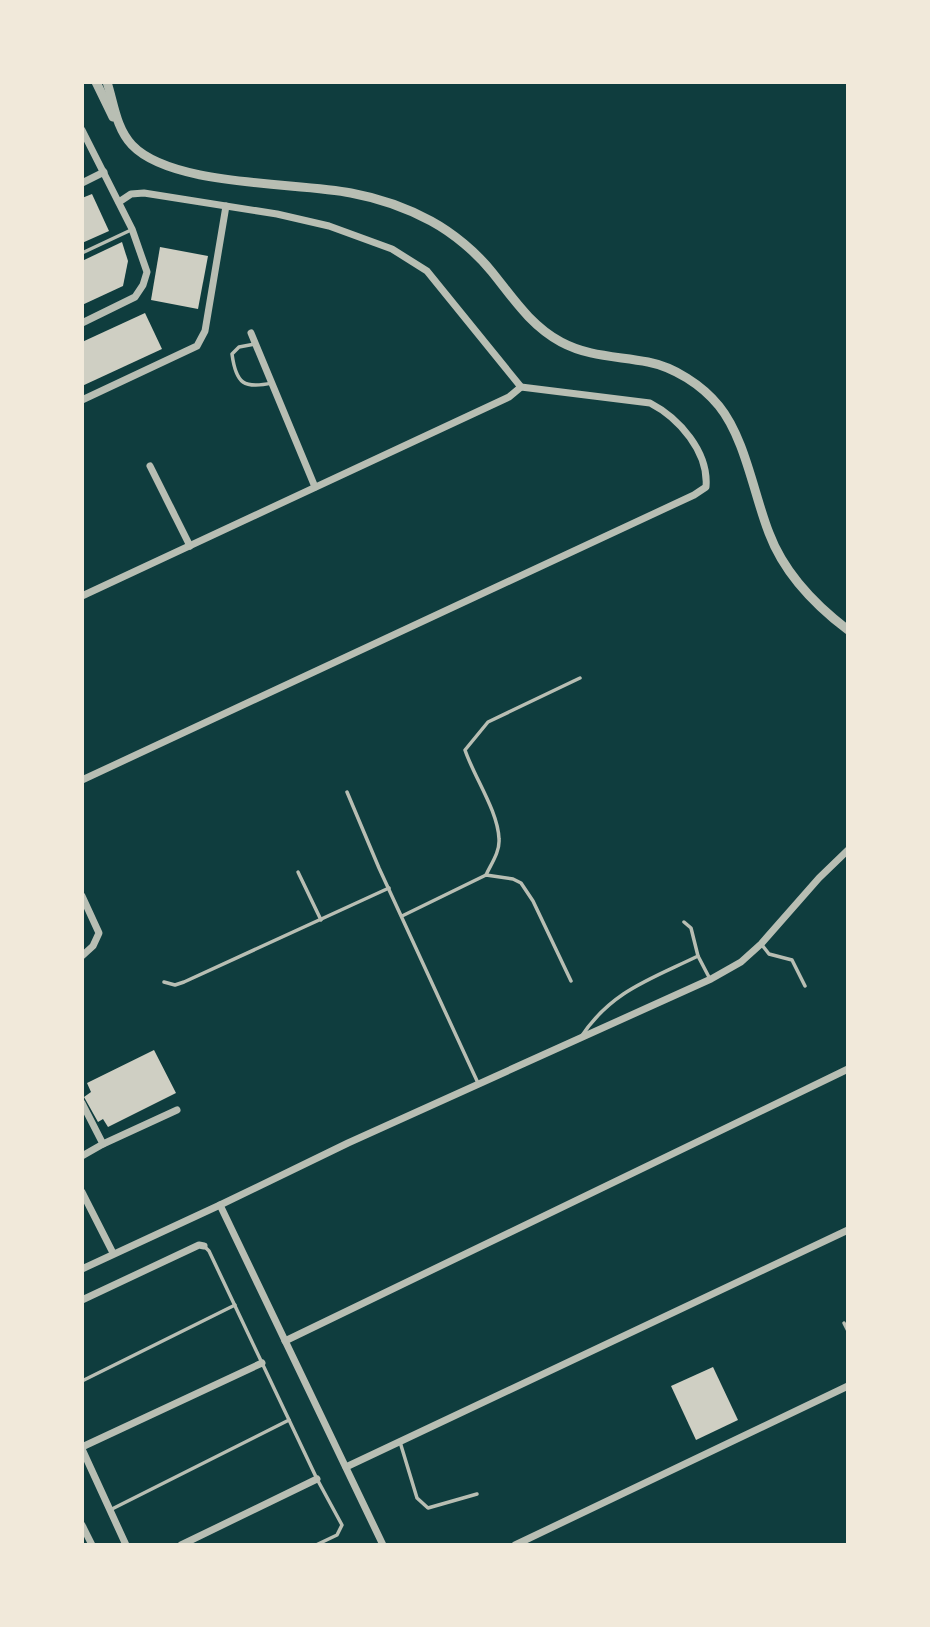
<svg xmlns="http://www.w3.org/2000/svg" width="930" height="1627" font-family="Inter,sans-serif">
<rect width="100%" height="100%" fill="#0f3d3e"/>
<g fill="#cfcfc3">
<polygon points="92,194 109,231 82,243 82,198"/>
<polygon points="122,242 128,261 123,286 82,305 82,261"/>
<polygon points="160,247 208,256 198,309 151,300"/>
<polygon points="145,313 162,349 82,386 82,342"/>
<polygon points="154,1050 176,1093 108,1127 103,1119 98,1122 84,1097 91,1092 87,1083"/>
<polygon points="713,1367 738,1420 696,1440 671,1386"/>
</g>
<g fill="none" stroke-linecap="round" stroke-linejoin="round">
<g stroke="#b8beb3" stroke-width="3.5">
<polyline points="82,253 131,230"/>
<path d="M255,344L239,347L232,354C236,384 244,389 272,383"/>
<polyline points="347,792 379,868 478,1083"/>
<polyline points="298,872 321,920"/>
<path d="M486,875C491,864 500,852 499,839C498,811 474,777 465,750L488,722L580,678"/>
<polyline points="402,916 486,875 513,879 521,883 533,901 571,981"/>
<polyline points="762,945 769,954 792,960 805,986"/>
<polyline points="698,956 710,979"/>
<polyline points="164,982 175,985 184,982 389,888"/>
<path d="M581,1037C611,991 651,979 698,956L691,928L684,922"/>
<polyline points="204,1246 209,1251 317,1479 342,1525 337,1535 316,1545"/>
<polyline points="844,1323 848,1331"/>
<polyline points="82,1381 235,1305"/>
<polyline points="400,1442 417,1498 428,1508 477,1494"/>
<polyline points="110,1510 289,1420"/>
</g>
<g stroke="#b8beb3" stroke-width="7">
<polyline points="82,130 132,229 147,272 143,285 135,297 82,323"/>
<polyline points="82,183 104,172"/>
<polyline points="251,333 315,487"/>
<polyline points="82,400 197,346 205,331 226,206"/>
<polyline points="150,466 190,546"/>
<polyline points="82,596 509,397 521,387"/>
<path d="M82,780L694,495L706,487C709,452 679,418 650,403L521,387L427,271L392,249L329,226L277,214L144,193L131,194L119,202"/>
<polyline points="82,896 99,933 93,946 82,956"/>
<polyline points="82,1103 103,1144 82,1156"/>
<polyline points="103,1144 177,1110"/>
<polyline points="82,1192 113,1253"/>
<polyline points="220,1205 383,1545"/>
<polyline points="82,1269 220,1205 348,1143 711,979 741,962 761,944 819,878 848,850"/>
<polyline points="82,1300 199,1245 204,1246"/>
<polyline points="285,1341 848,1069"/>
<polyline points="82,1447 262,1363"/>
<polyline points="82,1449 126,1545"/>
<polyline points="346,1467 848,1230"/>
<polyline points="82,1525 92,1545"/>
<polyline points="181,1545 317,1479"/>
<polyline points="515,1545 848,1386"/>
</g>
<g stroke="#b8beb3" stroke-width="9">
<polyline points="96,82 113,117"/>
<path d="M107,82C114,104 116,128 132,145C172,187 296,182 351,193C378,198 407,208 431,221C453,233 476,252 492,272C513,298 530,325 561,342C589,357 617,356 648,362C674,367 702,385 719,406C745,438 754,495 769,533C784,573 815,605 848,630"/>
</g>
</g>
<rect width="930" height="1627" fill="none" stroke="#f1e9da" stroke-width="168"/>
</svg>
